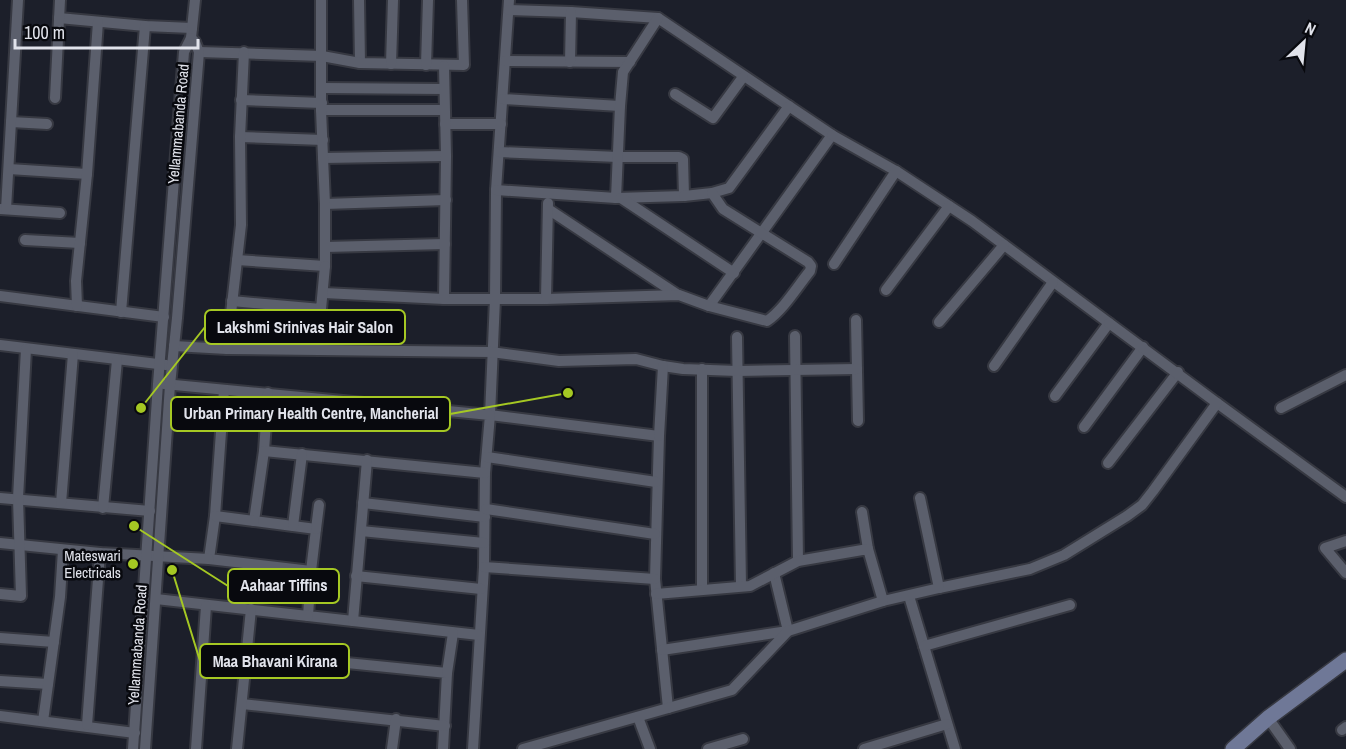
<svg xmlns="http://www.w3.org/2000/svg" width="1346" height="749" font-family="'Archivo Narrow',sans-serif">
<rect width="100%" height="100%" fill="#1c1f2a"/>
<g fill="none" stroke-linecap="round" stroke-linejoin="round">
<g stroke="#373942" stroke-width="14">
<g id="minor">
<polyline points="359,0 360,63"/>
<polyline points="509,0 496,190 495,299 490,415 659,436 655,579 668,708"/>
<polyline points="509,10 571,12 658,18 832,135 709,306"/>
<polyline points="59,18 145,26 192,28"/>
<polyline points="199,52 322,56 360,63 464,65 462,0"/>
<polyline points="505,61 630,62"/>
<polyline points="570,62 571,12"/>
<polyline points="391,64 393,0"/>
<polyline points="426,65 428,0"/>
<polyline points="323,88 444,89"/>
<polyline points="675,94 713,118 743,77"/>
<polyline points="55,98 60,0"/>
<polyline points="503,99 620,106"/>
<polyline points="241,100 322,103"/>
<polyline points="321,110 444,110"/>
<polyline points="11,122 47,124"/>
<polyline points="445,124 501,124"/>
<polyline points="832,135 896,171 972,221 1109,323 1055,396"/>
<polyline points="240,137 323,140"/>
<polyline points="499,152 618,157 679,157 683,159 684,196 616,198"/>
<polyline points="323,158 446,156"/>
<polyline points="9,169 87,174"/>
<polyline points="496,190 616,198 620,106 623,72 658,18"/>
<polyline points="684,196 712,193 729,188 789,106"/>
<polyline points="621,198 734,273"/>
<polyline points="325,204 446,200"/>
<polyline points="0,209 60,213"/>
<polyline points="6,209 18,0"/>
<polyline points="548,209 678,295"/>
<polyline points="25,240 80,243"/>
<polyline points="325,247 445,244"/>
<polyline points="237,260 325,266 325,204 321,110 321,0"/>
<polyline points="834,264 896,171"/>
<polyline points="886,290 949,206"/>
<path d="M324,293L444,299H546L679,295L709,306L767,321C784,309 797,287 810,271L811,266L808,262L723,209L712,193"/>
<polyline points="0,296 164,317"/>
<polyline points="444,299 446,156 444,66"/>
<polyline points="546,299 548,203"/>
<polyline points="232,301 321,309 325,266"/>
<polyline points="77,306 76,281 87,174 98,22"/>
<polyline points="121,312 145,26"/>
<polyline points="856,320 858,421"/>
<polyline points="939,322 1004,245"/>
<polyline points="795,336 798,561"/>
<polyline points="737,337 741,586"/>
<polyline points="0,345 166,365"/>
<polyline points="174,346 227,349 491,352 559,361 636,359 663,366 683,369 737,371 857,369"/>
<polyline points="227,349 241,225 240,137 244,52"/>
<polyline points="994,366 1053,282"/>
<polyline points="702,369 702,588"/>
<polyline points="164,384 490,415 485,473 484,567 473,749"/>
<polyline points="224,390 215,516 209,559 311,571 308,616 479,635"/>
<polyline points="268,393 264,451 254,521 316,529 311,571"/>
<polyline points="1217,403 1346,497"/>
<polyline points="1281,408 1346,375"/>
<polyline points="1084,427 1143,347"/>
<polyline points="659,436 663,366"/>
<polyline points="264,451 485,473"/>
<polyline points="487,457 656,482"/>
<polyline points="1108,463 1178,372"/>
<polyline points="0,498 150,511"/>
<polyline points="61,503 73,354"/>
<polyline points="363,503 485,517"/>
<polyline points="103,508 117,360"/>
<polyline points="486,509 655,534"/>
<polyline points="862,512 868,549"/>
<polyline points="215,516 254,521"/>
<polyline points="293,526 302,454"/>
<polyline points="316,529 319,505"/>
<polyline points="361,531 484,543"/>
<polyline points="1346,541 1325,548 1346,573"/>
<polyline points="0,543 100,553 209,559"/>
<polyline points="484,567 655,579"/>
<polyline points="356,576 481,589"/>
<polyline points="939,588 1030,569 1064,555 1127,516 1142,505 1153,491 1217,403 1109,323"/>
<polyline points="0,594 21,596 18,498 26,349"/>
<polyline points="909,596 955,749"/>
<polyline points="156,599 308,616"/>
<polyline points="883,601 939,588 920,498"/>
<polyline points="353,621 367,460"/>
<polyline points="0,638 54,642"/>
<polyline points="924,646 1070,605"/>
<polyline points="662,650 788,631 774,573"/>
<polyline points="247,653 447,673 443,749"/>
<polyline points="447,673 453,633"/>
<polyline points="0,681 48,684"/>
<polyline points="242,704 445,726"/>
<polyline points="0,716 135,733"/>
<polyline points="638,717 650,749"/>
<polyline points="1268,718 1290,749"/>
<polyline points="43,721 60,597 63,550"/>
<polyline points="87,725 100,553"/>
<polyline points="1342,730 1346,727"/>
<polyline points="133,749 158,384 184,52 191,38 195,0"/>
<polyline points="145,749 170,385 177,318 199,52 195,42 191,38"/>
<polyline points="196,749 206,606"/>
<polyline points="237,749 251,609"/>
<polyline points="392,749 396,719"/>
<polyline points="523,749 732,690 788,631 883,601 868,549 798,561 750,586 656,594"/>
<polyline points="708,749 743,739"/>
<polyline points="864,749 947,724"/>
</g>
</g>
<g stroke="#373942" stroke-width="18">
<polyline id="secondary" points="1233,749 1268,718 1346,660"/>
</g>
<use href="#minor" stroke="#5b5f6c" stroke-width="10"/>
<use href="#secondary" stroke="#6f7897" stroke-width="15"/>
</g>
<circle fill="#a5c823" stroke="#08090e" stroke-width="2" cx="133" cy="564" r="6"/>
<g text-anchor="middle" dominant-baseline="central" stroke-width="5" stroke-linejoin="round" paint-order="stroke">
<g font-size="15" fill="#e1e3eb" stroke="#08090e">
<text transform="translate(178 124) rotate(-85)">Yellammabanda Road</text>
<text transform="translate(137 645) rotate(-86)">Yellammabanda Road</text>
</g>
<g font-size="15" fill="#e1e3eb" stroke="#08090e" text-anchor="end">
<text x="121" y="555">Mateswari<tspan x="121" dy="17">Electricals</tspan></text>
</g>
</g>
<path fill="none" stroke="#a5c823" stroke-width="2" d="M141 408L205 327M568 393L450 414M134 526L228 586M172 570L200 661"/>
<g fill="#a5c823" stroke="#08090e" stroke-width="2">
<circle cx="141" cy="408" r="6"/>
<circle cx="568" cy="393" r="6"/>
<circle cx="134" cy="526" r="6"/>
<circle cx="172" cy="570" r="6"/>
</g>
<g fill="#08090e" stroke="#a5c823" stroke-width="2">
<rect x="205" y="310" width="200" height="34" rx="6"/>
<rect x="171" y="397" width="279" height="34" rx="6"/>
<rect x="228" y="569" width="111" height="34" rx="6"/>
<rect x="200" y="644" width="149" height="34" rx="6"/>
</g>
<g font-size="16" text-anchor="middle" font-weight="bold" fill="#e1e3eb">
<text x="305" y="333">Lakshmi Srinivas Hair Salon</text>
<text x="311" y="419">Urban Primary Health Centre, Mancherial</text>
<text x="284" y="591">Aahaar Tiffins</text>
<text x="275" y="667">Maa Bhavani Kirana</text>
</g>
<g transform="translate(1304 42) rotate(26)" stroke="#08090e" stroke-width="4.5" paint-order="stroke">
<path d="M0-4.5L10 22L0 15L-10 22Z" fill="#e1e3eb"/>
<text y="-9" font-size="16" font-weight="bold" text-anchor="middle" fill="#e1e3eb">N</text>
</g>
<path d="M15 39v9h183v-9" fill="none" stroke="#e1e3eb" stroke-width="3"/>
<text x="24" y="39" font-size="18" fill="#e1e3eb" stroke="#08090e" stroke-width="4.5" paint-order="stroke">100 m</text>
</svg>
